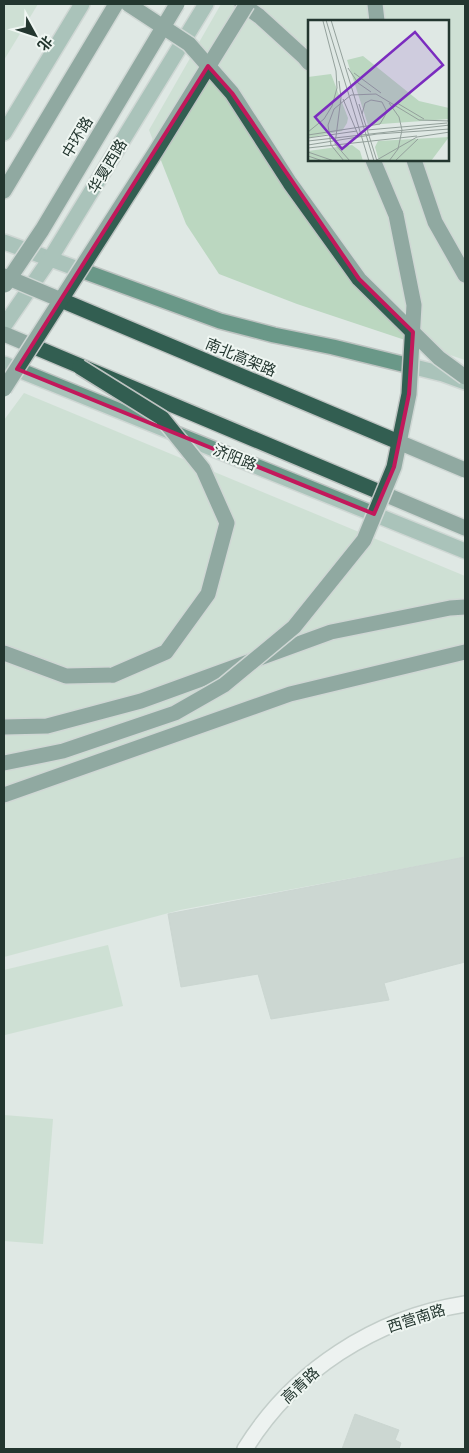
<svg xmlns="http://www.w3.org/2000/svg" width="469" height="1453" font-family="'Archivo Narrow','Noto Sans SC',sans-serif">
<rect width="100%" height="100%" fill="#dfe8e4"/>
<g fill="#bbd7c0" fill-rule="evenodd">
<polygon points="4,4 38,4 4,60"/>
<path d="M221,4H465V360L297,304L219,274L186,224L149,130ZM309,21H448V160H309Z"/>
<polygon points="24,393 465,576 465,857 180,910 4,957 4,420"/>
<polygon points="108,945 123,1006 5,1035 4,970"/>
<polygon points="4,1115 53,1119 43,1244 4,1241"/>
</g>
<g fill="#b5c3bc" stroke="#b3c1ba">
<polygon points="465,857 465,962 384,983 389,1000 271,1019 258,974 181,987 168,914"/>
<polygon points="355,1414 399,1430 395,1440 401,1443 399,1449 342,1449"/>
</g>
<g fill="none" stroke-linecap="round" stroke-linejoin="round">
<g stroke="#a3afaa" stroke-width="18">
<path id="minor" d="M245,1449C293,1371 375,1318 465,1304"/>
</g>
<g stroke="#bdc3c1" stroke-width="18">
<g id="major">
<polyline points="4,133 82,4"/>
<polyline points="4,242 220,321 274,335 333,347 443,374 465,382"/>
<polyline points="4,326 50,259 206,4"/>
<polyline points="4,364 465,551"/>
</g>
</g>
<g stroke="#bdc3c1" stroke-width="18">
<g id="highway">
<polyline points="242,4 259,16 304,57 309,63"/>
<polyline points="375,4 377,21"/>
<polyline points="373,160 396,215"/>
<polyline points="414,160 435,222 465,275"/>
<polyline points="4,191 116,4"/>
<polyline points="4,334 465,528"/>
<polyline points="4,653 66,676 113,675"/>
<polyline points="4,727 47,726 141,701 331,632 450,608 465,607"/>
<polyline points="4,795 290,694 465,652"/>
</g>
</g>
<use href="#minor" stroke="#fff" stroke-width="15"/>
<use href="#major" stroke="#6a9888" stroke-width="15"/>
<use href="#highway" stroke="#325e51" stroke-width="15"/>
<g stroke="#bdc3c1" stroke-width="18" stroke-linecap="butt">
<g id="highway-bridge">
<polyline points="128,4 189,44 232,93 290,183 359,279 439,358 465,377"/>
<polyline points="4,276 465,470"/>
<polyline points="5,285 42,230 177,4"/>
<polyline points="80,367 162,418 203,469 227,523 208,594 166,652 113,675"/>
<polyline points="4,389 156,151 247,4"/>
<polyline points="4,763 63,751 175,713 224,685 294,627 364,540 394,467 409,394 414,305 396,215"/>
</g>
</g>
<use href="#highway-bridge" stroke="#325e51" stroke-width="15"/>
</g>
<path d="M0 0H469V1453H0ZM208,66L232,93L359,279L413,332L409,394L394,467L374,514L17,369Z" fill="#dfe8e4" fill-opacity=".55" fill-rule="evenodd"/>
<path fill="none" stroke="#c2185b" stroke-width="4" stroke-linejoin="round" d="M208,66L232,93L359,279L413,332L409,394L394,467L374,514L17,369Z"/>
<g text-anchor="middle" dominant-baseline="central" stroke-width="4" stroke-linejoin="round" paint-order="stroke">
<g font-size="15" fill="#23362f" stroke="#eff6f2">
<text transform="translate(77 137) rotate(-59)">中环路</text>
<text transform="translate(107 166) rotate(-59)">华夏西路</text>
<text transform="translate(241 357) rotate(23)">南北高架路</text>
<text transform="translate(235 457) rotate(22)">济阳路</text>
<text transform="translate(416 1318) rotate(-18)">西营南路</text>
<text transform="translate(300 1385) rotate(-43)">高青路</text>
</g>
</g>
<g transform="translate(308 20)">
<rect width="141" height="141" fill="#dfe8e4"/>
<path d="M55,36L111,81L141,88V99L60,105L39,40ZM23,54L40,98L39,103L34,111L0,118V57ZM141,117L123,141H71L67,127L70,121ZM44,125L52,131L55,141H0V131Z" fill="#bbd7c0"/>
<path fill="none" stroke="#94a19c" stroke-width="1" d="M18,0L61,141M23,0L66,141M40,48L50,63L63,72M46,53L73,73M31,61L33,78L27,124L42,141M35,79L51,117M81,83L91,97L94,110L90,129L81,141M89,83L116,99M51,84L69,141M59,110L139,103M0,112L16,99L24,86L29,68L28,51L15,1M0,115L72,104L79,92L74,82L63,80L57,83L54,94M0,118L49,111M0,121L142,105M0,125L69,114L142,109M0,128L109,116M0,132L26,141M0,136L15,141M36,141L23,125L20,105L26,89L43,75L68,74L111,100L142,101M67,141L109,117L142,112M87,141L110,119"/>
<path fill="#7b2cbf" fill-opacity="0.15" stroke="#7b2cbf" stroke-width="2.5" d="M107,12L135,45L34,129L7,97Z"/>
<rect width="141" height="141" fill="none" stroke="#23362f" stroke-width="2.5"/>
</g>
<rect width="469" height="1453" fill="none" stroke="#23362f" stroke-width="10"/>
<g transform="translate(35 35) rotate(130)" stroke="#eff6f2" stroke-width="4" paint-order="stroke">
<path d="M0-4L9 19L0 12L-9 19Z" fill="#23362f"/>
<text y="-8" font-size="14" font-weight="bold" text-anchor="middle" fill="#23362f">北</text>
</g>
</svg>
